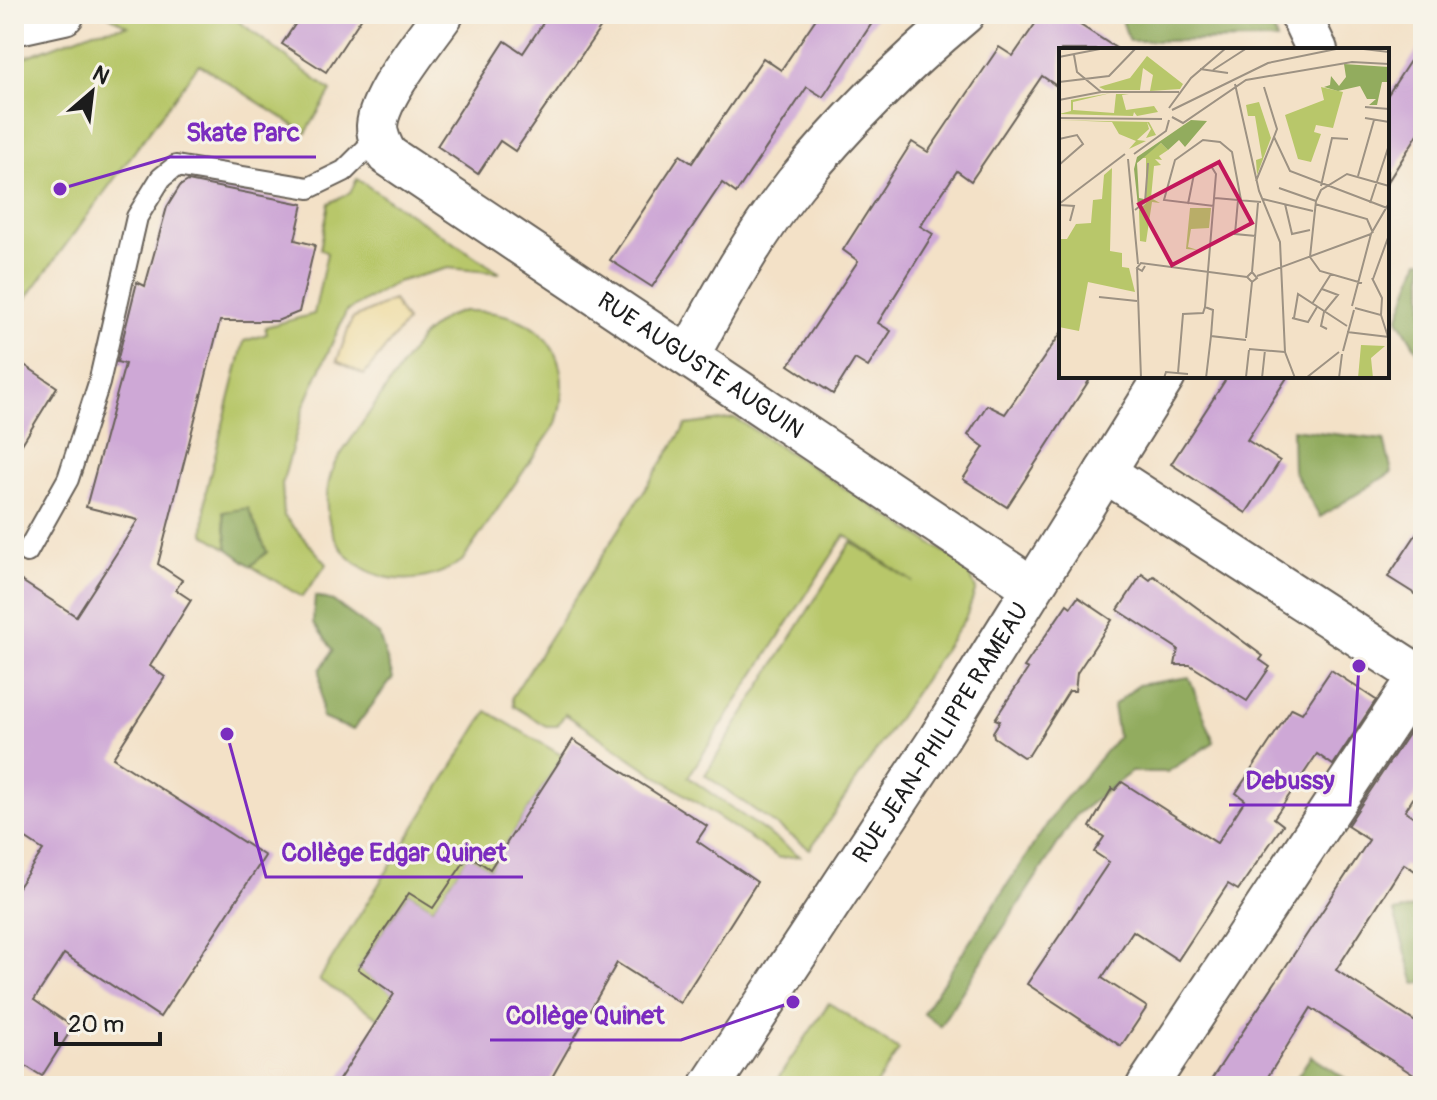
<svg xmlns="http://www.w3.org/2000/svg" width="1437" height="1100" font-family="Pangolin,sans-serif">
<rect width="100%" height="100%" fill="#f7f3e8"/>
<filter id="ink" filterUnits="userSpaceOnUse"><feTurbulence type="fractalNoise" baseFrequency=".0125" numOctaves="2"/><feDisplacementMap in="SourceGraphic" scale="16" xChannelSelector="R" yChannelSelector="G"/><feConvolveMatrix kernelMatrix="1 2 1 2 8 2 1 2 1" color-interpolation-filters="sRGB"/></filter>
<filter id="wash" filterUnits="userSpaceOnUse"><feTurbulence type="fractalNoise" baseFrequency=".006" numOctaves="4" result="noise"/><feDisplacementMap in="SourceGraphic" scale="32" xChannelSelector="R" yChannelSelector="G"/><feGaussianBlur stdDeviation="1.8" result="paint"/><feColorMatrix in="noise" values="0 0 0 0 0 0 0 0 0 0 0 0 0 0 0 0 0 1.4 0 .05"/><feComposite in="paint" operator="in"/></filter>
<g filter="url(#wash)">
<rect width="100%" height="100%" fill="#f3e1c7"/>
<g fill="#b8c76a" stroke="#6a7243" stroke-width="2">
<polygon points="106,14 229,14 331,91 306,133 199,64 14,315 14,61 94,31 127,26"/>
<polygon points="357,179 500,273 448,268 397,282 346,312 304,406 282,484 284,516 327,564 302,597 251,566 267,552 223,513 228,549 204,534 206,491 244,341 267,334 265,327 314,314 327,253 320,249 329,203 350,193"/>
<path d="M463,311C536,309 578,349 556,424L462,561C387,612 299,550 335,463L422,336L446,317Z"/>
<polygon points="735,418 966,566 976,589 966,617 810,849 705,775 851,542 913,582 845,535 688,777 800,856 779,858 565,714 557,726 546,726 514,706 512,697 686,425"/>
<polygon points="487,711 563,756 490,869 469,856 433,908 409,893 358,969 495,1061 483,1084 319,980"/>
<polygon points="829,1003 899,1050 875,1086 773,1086"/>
</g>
<g fill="#92ac5e" stroke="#57643d" stroke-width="2">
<polygon points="1120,14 1269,14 1277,40 1129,41"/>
<polygon points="1419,260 1423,260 1423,360 1398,319"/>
<polygon points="1292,429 1384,440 1392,472 1320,517 1293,470"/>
<polygon points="248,508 267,552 251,566 228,549 223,512"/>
<polygon points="315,596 333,601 379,635 393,678 353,730 322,718 320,670 333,650 313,622"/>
<polygon points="1189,677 1214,742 1167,772 1131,772 1077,814 940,1026 923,1013 1059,806 1118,737 1113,706 1138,685"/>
<polygon points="1413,908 1423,916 1423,982 1415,984 1394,912"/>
<polygon points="1311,1056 1357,1086 1298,1086 1295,1080"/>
</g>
<polygon fill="#eeda9e" stroke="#857b5d" stroke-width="2" points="393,300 406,322 364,375 337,361 352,319"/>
<g id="blocks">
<g fill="#cea8d6">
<polygon points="302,14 364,14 326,72 282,44"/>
<polygon points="549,14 610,14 515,151 500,141 478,174 437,146 505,41 523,53"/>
<polygon points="819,14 878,14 823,97 807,87 736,193 722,183 652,287 610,260 680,155 692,163 763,58 781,70"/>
<polygon points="1042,14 1063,14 1119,50 1061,50 1061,89 1042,76 971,181 957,171 920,226 933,234 878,323 891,331 868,367 855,359 833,394 789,365 858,261 843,250 912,142 928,152 999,47 1013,56"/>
<polygon points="1423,41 1423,126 1387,183 1387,96"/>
<polygon points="188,181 303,204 295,240 315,245 299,312 277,321 220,321 158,564 182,580 176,590 191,600 150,666 165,677 113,758 265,856 160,1017 64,954 34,1000 73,1027 42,1076 14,1059 14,893 43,850 14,831 14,576 76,616 138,520 86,507 125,364 117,362 137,282 145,286 167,207 180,186"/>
<polygon points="1061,333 1061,376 1092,376 1007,507 963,479 984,447 968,435 987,405 1005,414"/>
<polygon points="14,358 57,387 14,457"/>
<polygon points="1228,376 1288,376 1247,440 1280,461 1246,513 1171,464"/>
<polygon points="1423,524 1423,599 1388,577"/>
<polygon points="1142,574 1150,580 1154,576 1263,656 1260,660 1270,667 1247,701 1190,665 1175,665 1178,649 1118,610"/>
<polygon points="1078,597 1112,620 1077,673 1075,691 1069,691 1029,755 1023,757 994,737 993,732 1000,721 995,719 1028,669 1024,667 1067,604 1071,607"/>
<polygon points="1331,670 1376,700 1333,765 1317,754 1274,818 1283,825 1238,890 1228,884 1178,960 1133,931 1102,978 1147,1007 1121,1046 1027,984 1109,862 1094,852 1104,837 1090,827 1112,788 1115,790 1122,782 1217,843 1245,800 1236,793 1292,708 1302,713"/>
<polygon points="1414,725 1423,731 1423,783 1405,811 1423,823 1423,876 1404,864 1336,970 1423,1027 1423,1081 1311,1008 1262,1086 1207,1086 1369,840 1347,826"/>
<polygon points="573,740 707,826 697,841 757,882 680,1003 617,963 547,1086 335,1086 394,994 358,969 409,893 433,908 469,855 490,869"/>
</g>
</g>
</g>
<g filter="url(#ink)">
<use href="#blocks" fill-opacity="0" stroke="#676158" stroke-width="2"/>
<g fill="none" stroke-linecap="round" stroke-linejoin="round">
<g stroke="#676158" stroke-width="24">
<polyline id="lane" points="27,552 68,479 99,383 137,217 161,178 176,166 309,188 344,171 378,137"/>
</g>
<g stroke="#676158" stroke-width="44">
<g id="street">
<path id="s1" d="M443,14C425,40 379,95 377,126C377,137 382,146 387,155L1032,587"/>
<polyline points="1300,14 1317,50"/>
<polyline points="14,25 64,14"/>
<path d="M689,356C720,297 754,236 795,184C845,122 903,65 964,14"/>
<polyline points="1105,472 1423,678"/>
<path id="s2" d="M710,1086L936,743L1165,376"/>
<polyline points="1147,1086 1419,676"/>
</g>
</g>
<use href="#lane" stroke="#fff" stroke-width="20"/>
<use href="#street" stroke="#fff" stroke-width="40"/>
</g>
</g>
<g text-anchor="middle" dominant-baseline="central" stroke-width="6" stroke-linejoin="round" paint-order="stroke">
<g font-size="24" fill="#1c1c1c" stroke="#f7f3e8">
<text stroke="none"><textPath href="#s1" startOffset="540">RUE AUGUSTE AUGUIN</textPath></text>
<text stroke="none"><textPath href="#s2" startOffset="422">RUE JEAN-PHILIPPE RAMEAU</textPath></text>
</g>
</g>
<g transform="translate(1059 48)">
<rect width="330" height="330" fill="#f3e1c7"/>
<path d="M88,8L124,36L121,41L91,43L94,27L84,20L81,42H46L40,39L71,30ZM262,39L284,44L274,80L257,77L255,84L262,86L252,114L239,111L226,67L265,52ZM52,45L14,54V62L55,65L57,46H70L63,47L67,62L95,58L99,64L78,68L75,64L74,68L0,66L12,63V52ZM200,54L212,90L198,127L197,112L203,110L196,68H189L187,57ZM0,72L90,74L97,87L87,90L92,81L88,74L90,81L78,92L87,93L70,101L77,93L60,86L53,74ZM102,95L109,102L100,108L103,112L96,111L102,117L95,118L92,150L101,155L93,154L87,194L81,193L80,162L87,155V110H83ZM53,120L51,203L63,205V219L70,220L76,244L29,234L20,283L0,279V191H8L17,176L32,175L34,152L43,151L45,127ZM131,160H152L150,180L132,181L129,199L139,202L127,201ZM302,297L326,298L312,310L314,330H299Z" fill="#b8c76a"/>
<path d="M285,16L330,19V34H323L318,57H310L317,51H308L301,38L279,43L265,39L271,37L272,28L280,38L287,29ZM132,72L148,73L126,99L120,92L109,102L102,95L78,115L80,150L85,151L79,158L75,121L78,109Z" fill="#92ac5e"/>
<path fill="none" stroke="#9d9283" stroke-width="2" d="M296,0L330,4M15,7L18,24L42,44M0,9L46,0M141,21L169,25M154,22L188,0M0,34L50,28L77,0M176,36L200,143L221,194L226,304L236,330M205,39L218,81L215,89L231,123L328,160M0,52L42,44H120M306,59L330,61M110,60L132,30L167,0M113,62L209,15L282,0M113,69L124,75L187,32L293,14L330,16M0,70L103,71M306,70L330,74M0,91L18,87L24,96L0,117M75,106L107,83L110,72M69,111L79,216M299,128L315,72M197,133L215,89M262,138L273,90L289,91M220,140L257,153M156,150L202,154M204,151L254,163M179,152L176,186L197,188M311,155L330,97M0,156L66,106M226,156L233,186L251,182M256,156L308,171L314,185M0,157L15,158L11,173M155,158L105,152L116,112L144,92L161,94L173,104L182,152M76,162L86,154L89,115M86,218L83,223L78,220L82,215L188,229M78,219L82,330M193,224L198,230L193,234L188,229L193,224L199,155M198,228L312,186M313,230L323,250L322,267M314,231L330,187M303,235L261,223L251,209L257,153L262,142L288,126L330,138M263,241L279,247L265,264L262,278L268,281M40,249L78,253M253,256L272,226M293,258L312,186L330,155M146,259L154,262L152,288L187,292M296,260L322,267L330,292M233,270L249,274L258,259M235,270L239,246L288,278M288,284L330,289M187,290L193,234M190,301L226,304M284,303L295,262M119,325L124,266L144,265L146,259L157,126L152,118L135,126L129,156M187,329L190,302M105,330L107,324L129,326M147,330L152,288M203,330L206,302M247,330L280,304M280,330L283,306"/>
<path fill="#c2185b" fill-opacity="0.15" stroke="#c2185b" stroke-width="4" d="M160,114L193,175L113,217L80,156Z"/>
<rect width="330" height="330" fill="none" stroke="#1c1c1c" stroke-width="4"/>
</g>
<path fill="none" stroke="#7b2cbf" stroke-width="3" d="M60 189L170 157H316M1359 666L1350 805H1229M227 734L266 877H523M793 1002L681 1040H490"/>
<g fill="#7b2cbf" stroke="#f7f3e8" stroke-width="3">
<circle cx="60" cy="189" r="8"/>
<circle cx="1359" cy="666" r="8"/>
<circle cx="227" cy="734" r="8"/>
<circle cx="793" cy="1002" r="8"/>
</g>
<g font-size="26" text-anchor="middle" font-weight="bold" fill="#7b2cbf" stroke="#f7f3e8" stroke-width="6" stroke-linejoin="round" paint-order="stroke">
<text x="243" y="141">Skate Parc</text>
<text x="1290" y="789">Debussy</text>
<text x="394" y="861">Collège Edgar Quinet</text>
<text x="585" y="1024">Collège Quinet</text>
</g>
<rect width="1437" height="1100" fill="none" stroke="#f7f3e8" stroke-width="48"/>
<g transform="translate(92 92) rotate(28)" stroke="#f7f3e8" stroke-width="6" paint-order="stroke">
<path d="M0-6L14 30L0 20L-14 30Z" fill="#1c1c1c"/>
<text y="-12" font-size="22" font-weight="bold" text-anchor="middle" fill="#1c1c1c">N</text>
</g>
<path d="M56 1032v12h104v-12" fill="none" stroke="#1c1c1c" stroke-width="4"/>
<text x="68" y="1032" font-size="24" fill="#1c1c1c" stroke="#f7f3e8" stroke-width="6" paint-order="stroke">20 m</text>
</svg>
